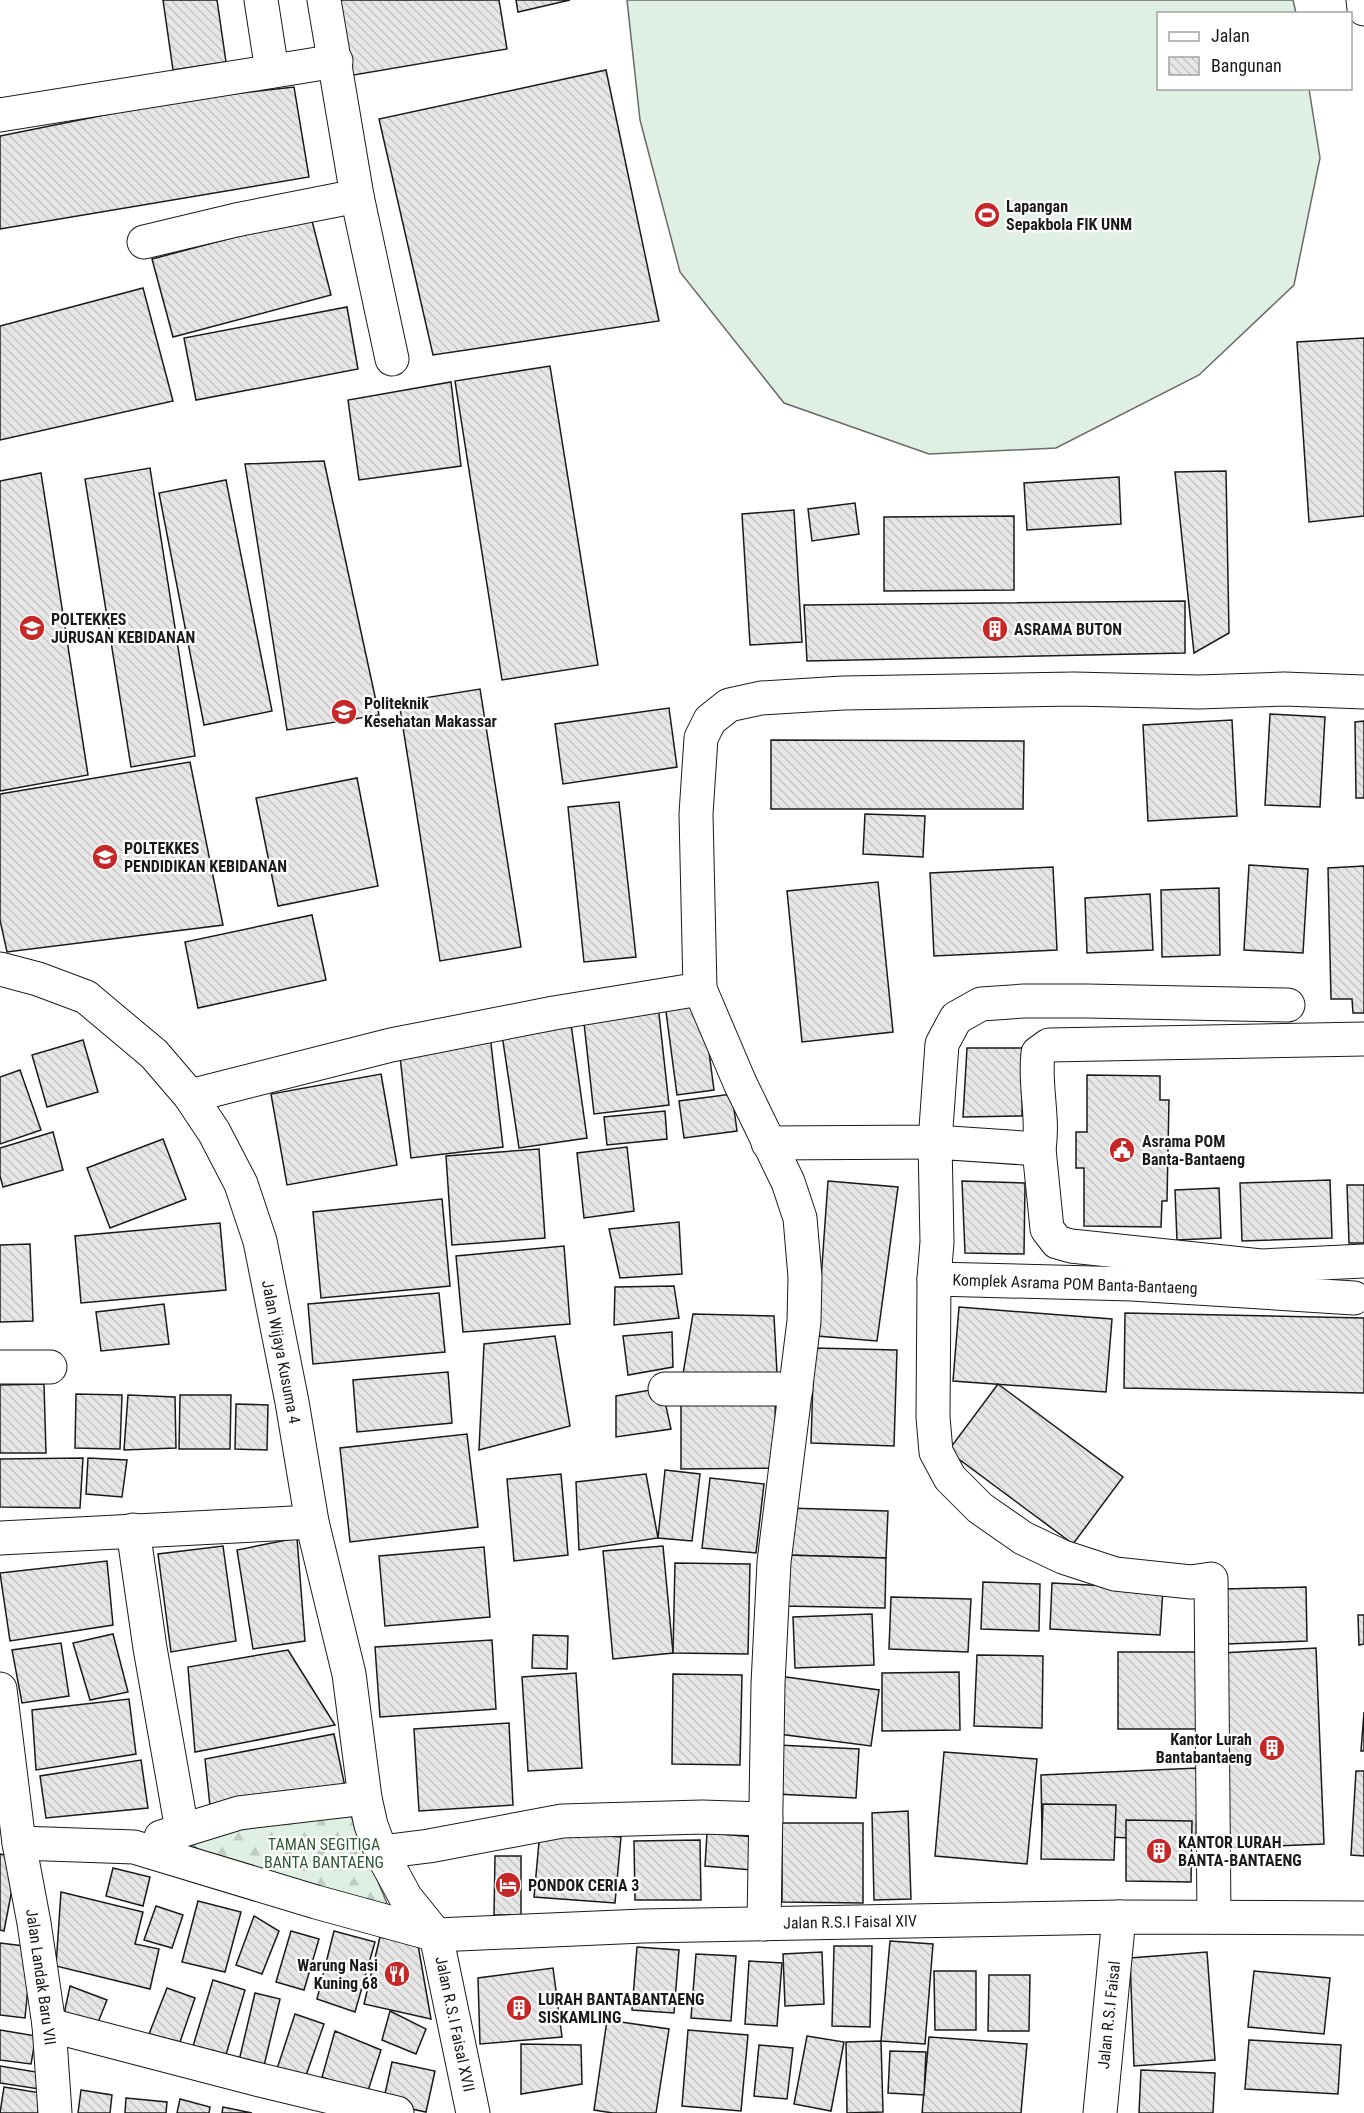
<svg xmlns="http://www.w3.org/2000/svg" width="1364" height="2113" font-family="'Roboto Condensed',sans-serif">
<defs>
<pattern id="forest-firs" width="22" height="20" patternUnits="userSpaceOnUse" patternTransform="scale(1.5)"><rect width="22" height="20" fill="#e0efe3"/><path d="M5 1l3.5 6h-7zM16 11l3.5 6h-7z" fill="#c0ccc2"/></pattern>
<pattern id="building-back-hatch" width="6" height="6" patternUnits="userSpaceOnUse" patternTransform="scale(1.5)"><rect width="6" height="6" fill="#e6e6e6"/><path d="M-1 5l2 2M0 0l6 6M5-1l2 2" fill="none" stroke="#c5c5c5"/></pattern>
</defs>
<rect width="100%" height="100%" fill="#fff"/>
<polygon fill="#e0efe3" stroke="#6a6a6a" stroke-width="1.5" points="627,0 1293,0 1296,13 1158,14 1158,88 1309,89 1320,158 1294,285 1199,375 1056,448 929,454 784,403 680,272 640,120"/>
<polygon fill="url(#forest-firs)" stroke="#6a6a6a" stroke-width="1.5" points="349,1811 388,1906 217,1862 191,1844 245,1822"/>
<g fill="url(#building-back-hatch)" stroke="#1a1a1a" stroke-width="1.5">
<polygon points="163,0 217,0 226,62 173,70"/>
<polygon points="336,0 499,0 507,49 348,76"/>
<polygon points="516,0 570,0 518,12"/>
<polygon points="606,70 659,321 433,355 379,119"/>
<polygon points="294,87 309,177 0,229 0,136 179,100"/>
<polygon points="311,217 331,295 173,337 152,259"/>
<polygon points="143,288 173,401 0,440 0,326"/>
<polygon points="347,307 358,369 196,400 184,338"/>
<polygon points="1364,338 1364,516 1309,522 1297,342"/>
<polygon points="550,366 598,665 502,680 455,381"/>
<polygon points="451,382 461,466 359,480 348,400"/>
<polygon points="324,461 379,715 287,730 245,464"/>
<polygon points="150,468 195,756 131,767 85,479"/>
<polygon points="1226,471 1229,633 1194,653 1175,472"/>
<polygon points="41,473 88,775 0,791 0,481"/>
<polygon points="1119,477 1121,524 1027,530 1024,483"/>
<polygon points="226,480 272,711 204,725 159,493"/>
<polygon points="855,503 859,534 812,541 808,509"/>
<polygon points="794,510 802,642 750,645 742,514"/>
<polygon points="1014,516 1014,590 884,591 884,517"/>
<polygon points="1185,601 1185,653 807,661 804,605"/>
<polygon points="480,689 521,947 440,961 399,702"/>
<polygon points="669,708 677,767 563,784 555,724"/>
<polygon points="1270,714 1325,717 1320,807 1265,805"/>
<polygon points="1232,720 1237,816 1148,821 1143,725"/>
<polygon points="1364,721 1364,798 1356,798 1355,722"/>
<polygon points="771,740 1024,741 1023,809 771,809"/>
<polygon points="190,762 223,925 7,952 0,920 0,794"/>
<polygon points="357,778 378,886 278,906 256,798"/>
<polygon points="619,802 636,957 584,962 568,807"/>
<polygon points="865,814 925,816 923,857 863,854"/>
<polygon points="1249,865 1308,869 1303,953 1244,950"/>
<polygon points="1364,866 1364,1013 1353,1013 1352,999 1331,999 1328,868"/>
<polygon points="1053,867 1057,950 934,956 930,873"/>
<polygon points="878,882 893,1032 802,1042 787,891"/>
<polygon points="1219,888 1220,955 1162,957 1161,890"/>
<polygon points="1150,894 1153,950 1087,953 1085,898"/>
<polygon points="312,915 326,980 198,1008 185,942"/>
<polygon points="702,999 714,1090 677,1095 665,1004"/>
<polygon points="658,1005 669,1105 594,1114 583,1014"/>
<polygon points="570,1017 587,1138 519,1148 501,1028"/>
<polygon points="490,1035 503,1147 411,1158 399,1047"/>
<polygon points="83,1040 98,1092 47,1107 32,1055"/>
<polygon points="967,1048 1023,1048 1022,1116 963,1117"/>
<polygon points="20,1070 41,1130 0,1144 0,1077"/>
<polygon points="381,1074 397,1165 287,1185 271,1094"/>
<polygon points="1087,1075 1160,1076 1160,1100 1169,1100 1167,1201 1162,1201 1161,1227 1084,1226 1084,1168 1076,1168 1076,1132 1087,1132"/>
<polygon points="732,1094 737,1131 684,1138 679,1101"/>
<polygon points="665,1111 667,1139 607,1145 604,1117"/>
<polygon points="53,1132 63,1170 3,1187 0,1176 0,1148"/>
<polygon points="163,1139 186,1199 110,1228 87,1168"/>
<polygon points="627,1147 634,1211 584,1218 577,1153"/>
<polygon points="539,1149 545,1238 452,1245 446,1156"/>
<polygon points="1330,1180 1332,1238 1242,1241 1240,1183"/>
<polygon points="828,1181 898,1187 877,1341 817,1336"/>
<polygon points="962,1181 1025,1183 1024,1254 965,1253"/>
<polygon points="1347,1185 1364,1185 1364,1243 1349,1243"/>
<polygon points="1219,1188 1221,1238 1177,1240 1175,1190"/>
<polygon points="442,1199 450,1286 321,1298 313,1212"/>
<polygon points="679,1222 682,1274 620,1278 609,1229"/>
<polygon points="220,1223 226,1290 81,1303 75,1236"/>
<polygon points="30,1244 33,1321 0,1322 0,1245"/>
<polygon points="564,1246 570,1324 463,1332 456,1256"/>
<polygon points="674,1286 679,1318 614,1325 615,1287"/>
<polygon points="439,1293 445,1352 313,1364 308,1304"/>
<polygon points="164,1304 169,1344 101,1351 96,1312"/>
<polygon points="959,1307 1112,1319 1106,1392 953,1381"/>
<polygon points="1125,1313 1364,1318 1364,1393 1124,1388"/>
<polygon points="693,1314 774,1316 777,1373 681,1386"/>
<polygon points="672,1332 673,1367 628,1375 623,1336"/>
<polygon points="555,1336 570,1426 479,1450 484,1344"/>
<polygon points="814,1348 897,1350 894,1446 811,1443"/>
<polygon points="448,1372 452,1423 357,1432 353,1380"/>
<polygon points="44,1384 46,1453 0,1453 0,1385"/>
<polygon points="998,1384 1123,1477 1073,1544 948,1451"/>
<polygon points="662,1388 671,1429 616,1437 616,1396"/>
<polygon points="76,1394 122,1395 120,1449 75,1448"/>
<polygon points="775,1394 776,1468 681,1469 681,1395"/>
<polygon points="128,1395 175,1397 176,1448 124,1450"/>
<polygon points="180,1395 231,1395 230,1449 179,1449"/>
<polygon points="236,1404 268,1405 267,1450 235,1449"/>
<polygon points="467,1434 478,1527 350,1542 340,1448"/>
<polygon points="83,1458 80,1508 0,1507 0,1459"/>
<polygon points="88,1458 127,1460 122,1497 86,1494"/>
<polygon points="665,1470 700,1474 692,1541 658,1538"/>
<polygon points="561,1474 568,1555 514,1561 507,1479"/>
<polygon points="646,1474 658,1538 579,1550 576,1482"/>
<polygon points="710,1478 764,1484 756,1553 702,1548"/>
<polygon points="787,1508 888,1511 886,1558 785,1555"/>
<polygon points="297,1538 305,1641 253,1649 237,1550"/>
<polygon points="223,1546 236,1641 171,1652 158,1554"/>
<polygon points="663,1546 673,1653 613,1659 603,1551"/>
<polygon points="484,1547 490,1617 385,1626 379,1556"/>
<polygon points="785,1555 886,1558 885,1608 783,1606"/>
<polygon points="107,1561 113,1625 10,1641 0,1573"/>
<polygon points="675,1563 750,1564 748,1654 673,1653"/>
<polygon points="983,1582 1040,1584 1039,1631 981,1629"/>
<polygon points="1052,1583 1163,1589 1160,1635 1050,1629"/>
<polygon points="1306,1587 1307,1641 1227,1644 1225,1589"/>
<polygon points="891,1597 971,1599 968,1652 889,1649"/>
<polygon points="872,1614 874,1665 795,1668 793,1617"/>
<polygon points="1358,1615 1364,1615 1364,1644 1359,1645"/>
<polygon points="113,1634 128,1692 90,1700 73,1643"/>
<polygon points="533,1635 568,1636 567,1669 532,1668"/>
<polygon points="492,1640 496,1709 380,1717 375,1647"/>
<polygon points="61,1643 69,1696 22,1703 12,1650"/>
<polygon points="1316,1648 1324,1844 1228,1848 1221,1653"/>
<polygon points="288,1650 335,1725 195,1752 188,1667"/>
<rect x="1118" y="1652" width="87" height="77"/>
<polygon points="977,1655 1043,1656 1042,1728 974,1726"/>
<polygon points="959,1672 960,1730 882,1731 882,1673"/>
<polygon points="576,1673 582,1768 528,1771 522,1677"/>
<polygon points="673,1674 742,1675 740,1765 672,1764"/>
<polygon points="779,1676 879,1690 871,1746 771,1733"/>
<polygon points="129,1699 136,1754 36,1770 32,1710"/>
<polygon points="1364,1712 1364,1751 1361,1751"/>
<polygon points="509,1723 513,1805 419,1811 414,1729"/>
<polygon points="334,1734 345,1787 210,1806 205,1759"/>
<polygon points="778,1745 859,1749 856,1798 776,1794"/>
<polygon points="944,1752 1037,1759 1027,1864 935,1856"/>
<polygon points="141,1760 148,1808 46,1818 40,1776"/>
<polygon points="1198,1768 1196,1841 1042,1834 1041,1775"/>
<polygon points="1356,1771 1364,1771 1364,1856 1351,1855"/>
<polygon points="1043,1804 1116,1805 1114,1860 1041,1859"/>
<polygon points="908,1811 911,1899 874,1900 872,1813"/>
<polygon points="1126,1820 1192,1821 1191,1882 1126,1881"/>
<polygon points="782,1823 863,1823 863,1903 782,1902"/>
<polygon points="540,1831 621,1837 615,1903 534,1897"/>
<polygon points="707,1833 755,1837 752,1870 705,1866"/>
<polygon points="700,1840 701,1900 635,1900 634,1841"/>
<polygon points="0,1854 18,1858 4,1931 0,1930"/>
<polygon points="495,1856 521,1856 521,1915 494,1915"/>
<polygon points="113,1868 150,1877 143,1906 106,1896"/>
<polygon points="61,1892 143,1912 135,1944 159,1949 150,1989 56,1966"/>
<polygon points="198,1901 241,1912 225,1972 182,1962"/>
<polygon points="156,1906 183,1915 172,1948 144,1940"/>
<polygon points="254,1916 279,1931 262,1974 236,1965"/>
<polygon points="291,1931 319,1939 304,1990 276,1982"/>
<polygon points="334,1931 375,1942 355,2012 317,1999"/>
<polygon points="380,1937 418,1945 431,2019 364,2004"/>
<polygon points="890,1941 933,1944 925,2044 881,2041"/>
<polygon points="0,1943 32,1947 25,2018 0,2015"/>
<polygon points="834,1946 872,1946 870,2027 832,2026"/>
<polygon points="637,1947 679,1950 674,2013 632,2010"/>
<polygon points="822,1952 824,2004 785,2006 783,1954"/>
<polygon points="1207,1952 1215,2060 1134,2066 1130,1958"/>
<polygon points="696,1954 736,1956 731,2021 691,2018"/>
<polygon points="749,1961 782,1963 777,2026 745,2024"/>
<polygon points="553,1968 562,2037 480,2044 478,1978"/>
<polygon points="934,1971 976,1971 976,2030 935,2030"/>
<polygon points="1254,1971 1330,1978 1324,2034 1248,2027"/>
<polygon points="989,1975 1030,1975 1029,2031 988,2031"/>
<polygon points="213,1980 245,1990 223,2065 190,2056"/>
<polygon points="70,1986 107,2000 97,2025 63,2019"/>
<polygon points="167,1988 195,1998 180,2042 149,2034"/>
<polygon points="255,1993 280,1999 263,2070 238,2065"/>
<polygon points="390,2011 426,2029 416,2054 382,2040"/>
<polygon points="295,2014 324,2024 302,2087 274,2078"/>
<polygon points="607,2020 669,2029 656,2113 613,2113 594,2110"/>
<polygon points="0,2030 36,2036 31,2064 0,2060"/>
<polygon points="688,2030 748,2035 741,2111 682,2106"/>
<polygon points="335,2031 381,2050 367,2094 322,2077"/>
<polygon points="807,2036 844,2042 831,2111 794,2104"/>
<polygon points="929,2037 1027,2044 1021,2113 922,2113"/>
<polygon points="1249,2040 1341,2045 1338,2094 1245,2089"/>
<polygon points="881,2041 883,2112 847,2113 846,2042"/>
<polygon points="521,2044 581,2045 582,2084 521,2094"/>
<polygon points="759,2045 793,2048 787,2099 754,2096"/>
<polygon points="890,2051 926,2052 924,2095 888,2093"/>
<polygon points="392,2062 435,2071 426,2112 383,2103"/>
<polygon points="0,2066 42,2073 39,2089 0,2083"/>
<polygon points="1141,2070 1215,2073 1213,2113 1139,2113"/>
<polygon points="4,2087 41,2093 38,2113 0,2113"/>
<polygon points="81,2090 112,2095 110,2113 78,2113"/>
<polygon points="126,2098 167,2102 166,2113 125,2113"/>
<polygon points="180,2099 210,2107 209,2113 177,2113"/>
<polygon points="223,2107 252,2113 222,2113"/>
</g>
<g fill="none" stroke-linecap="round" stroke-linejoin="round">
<g stroke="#1a1a1a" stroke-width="35">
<g id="minor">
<polyline points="261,0 272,71"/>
<polyline points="324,0 357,196 392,359"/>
<polyline points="1363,0 1364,9"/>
<polyline points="0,115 336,61"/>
<polyline points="144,242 236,220 357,196"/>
<polyline points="0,969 38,979 86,997 154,1054 190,1096 214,1132 241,1184 260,1241 292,1402 312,1522 349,1674 365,1798 371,1825 381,1852 406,1898 436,1935 473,2113"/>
<polyline points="700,989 740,1083 788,1182 800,1218 805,1277 804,1321 774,1562 768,1684 764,1924"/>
<polyline points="190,1096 391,1045 554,1013 700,989 696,814 701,738 710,720 729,705 761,698 843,693 1074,689 1199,692 1284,689 1364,692"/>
<polyline points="768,1143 935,1142 942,1044 956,1018 981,1004 1024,1001 1087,1001 1288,1005"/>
<polyline points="1039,1149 1047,1229 1057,1242 1071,1246 1261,1266 1364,1261"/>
<polyline points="934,1279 933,1417 936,1452 950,1478 980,1508 1023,1538 1063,1557 1115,1574 1191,1582 1211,1579 1214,1917"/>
<path d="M1354,1298L1132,1284L934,1279L937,1242L935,1142L1039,1149C1044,1117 1034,1085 1038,1053L1049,1045L1364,1039"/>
<polyline points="0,1367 50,1367"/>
<polyline points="665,1389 796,1389"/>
<polyline points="133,1530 150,1648 182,1830"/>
<polyline points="0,1538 312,1522"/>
<polyline points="0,1689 19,1843 34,1923 49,2025 55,2113"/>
<polyline points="161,1837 239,1813 365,1798"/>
<polyline points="19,1843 134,1847 316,1902 436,1935 643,1926 1119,1917 1364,1918"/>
<polyline points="381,1852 429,1846 562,1821 702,1817 766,1819"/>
<polyline points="49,2025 260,2080 397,2113"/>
<polyline points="1100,2113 1119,1917"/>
</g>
</g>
<use href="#minor" stroke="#fff" stroke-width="33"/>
</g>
<defs>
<g id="stadium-disc" transform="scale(1.35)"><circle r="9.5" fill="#c62828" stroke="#fff"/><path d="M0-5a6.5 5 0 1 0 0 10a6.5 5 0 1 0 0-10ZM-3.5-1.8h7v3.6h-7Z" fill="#fff"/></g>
<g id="university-disc" transform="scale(1.35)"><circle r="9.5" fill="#c62828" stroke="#fff"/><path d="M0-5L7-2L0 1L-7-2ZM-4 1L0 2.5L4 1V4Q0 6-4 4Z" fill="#fff"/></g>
<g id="building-disc" transform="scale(1.35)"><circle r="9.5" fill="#c62828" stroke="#fff"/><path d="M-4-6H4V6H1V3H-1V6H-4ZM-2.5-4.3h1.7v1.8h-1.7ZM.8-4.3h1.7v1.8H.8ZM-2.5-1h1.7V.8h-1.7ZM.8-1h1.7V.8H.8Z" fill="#fff"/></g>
<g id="civic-disc" transform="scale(1.35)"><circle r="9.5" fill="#c62828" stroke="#fff"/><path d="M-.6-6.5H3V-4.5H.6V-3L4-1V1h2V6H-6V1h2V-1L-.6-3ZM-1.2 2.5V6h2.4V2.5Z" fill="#fff"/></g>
<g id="hotel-disc" transform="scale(1.35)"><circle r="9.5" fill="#c62828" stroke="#fff"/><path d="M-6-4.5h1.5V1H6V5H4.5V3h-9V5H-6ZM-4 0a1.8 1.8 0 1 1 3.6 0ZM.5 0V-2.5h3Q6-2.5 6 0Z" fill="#fff"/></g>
<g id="restaurant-disc" transform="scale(1.35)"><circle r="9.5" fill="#c62828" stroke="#fff"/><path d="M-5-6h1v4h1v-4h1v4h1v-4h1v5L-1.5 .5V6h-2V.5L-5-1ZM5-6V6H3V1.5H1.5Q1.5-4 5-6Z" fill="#fff"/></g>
</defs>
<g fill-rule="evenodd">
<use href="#stadium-disc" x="987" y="215"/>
<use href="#university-disc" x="32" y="628"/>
<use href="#building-disc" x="995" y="629"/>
<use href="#university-disc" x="344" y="712"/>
<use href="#university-disc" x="105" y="857"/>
<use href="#civic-disc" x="1122" y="1150"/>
<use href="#building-disc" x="1272" y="1748"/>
<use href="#building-disc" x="1159" y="1851"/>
<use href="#hotel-disc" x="508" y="1885"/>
<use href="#restaurant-disc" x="397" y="1974"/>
<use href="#building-disc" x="519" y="2008"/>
</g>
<g text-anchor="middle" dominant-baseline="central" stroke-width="4.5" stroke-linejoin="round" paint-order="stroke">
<g font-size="16" font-weight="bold" fill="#1a1a1a" stroke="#fff" text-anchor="start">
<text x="1006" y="206">Lapangan<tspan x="1006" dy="18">Sepakbola FIK UNM</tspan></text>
<text x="51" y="619">POLTEKKES<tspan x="51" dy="18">JURUSAN KEBIDANAN</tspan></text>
<text x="1014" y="629">ASRAMA BUTON</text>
<text x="364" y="703">Politeknik<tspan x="364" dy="18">Kesehatan Makassar</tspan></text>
<text x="124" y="848">POLTEKKES<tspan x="124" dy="18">PENDIDIKAN KEBIDANAN</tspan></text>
<text x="1142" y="1141">Asrama POM<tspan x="1142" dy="18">Banta-Bantaeng</tspan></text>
<text x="1252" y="1739" text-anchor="end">Kantor Lurah<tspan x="1252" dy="18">Bantabantaeng</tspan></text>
<text x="1178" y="1842">KANTOR LURAH<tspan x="1178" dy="18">BANTA-BANTAENG</tspan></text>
<text x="528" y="1885">PONDOK CERIA 3</text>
<text x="378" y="1965" text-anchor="end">Warung Nasi<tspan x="378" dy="18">Kuning 68</tspan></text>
<text x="538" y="1999">LURAH BANTABANTAENG<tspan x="538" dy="18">SISKAMLING</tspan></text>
</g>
<g font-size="16" fill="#1a1a1a" stroke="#fff">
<text transform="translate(1075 1284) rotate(2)">Komplek Asrama POM Banta-Bantaeng</text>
<text transform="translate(281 1352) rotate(79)">Jalan Wijaya Kusuma 4</text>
<text transform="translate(850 1922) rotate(-1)">Jalan R.S.I Faisal XIV</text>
<text transform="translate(41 1977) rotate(82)">Jalan Landak Baru VII</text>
<text transform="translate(1109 2015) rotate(-84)">Jalan R.S.I Faisal</text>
<text transform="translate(455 2024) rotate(78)">Jalan R.S.I Faisal XVII</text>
</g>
<g font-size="16" fill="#2b5a34" stroke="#fff">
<text x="324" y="1844">TAMAN SEGITIGA<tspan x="324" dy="18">BANTA BANTAENG</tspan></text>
</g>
</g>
<rect x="1157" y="12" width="195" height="78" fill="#ffffff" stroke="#a3a3a3" stroke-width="1.5"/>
<rect x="1169" y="32" width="30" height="9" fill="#ffffff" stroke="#a3a3a3" stroke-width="1.5"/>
<text x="1211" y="42" font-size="18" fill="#1a1a1a">Jalan</text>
<rect x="1169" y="57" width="30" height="18" fill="url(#building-back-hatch)" stroke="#a3a3a3" stroke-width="1.5"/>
<text x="1211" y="72" font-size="18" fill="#1a1a1a">Bangunan</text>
</svg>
